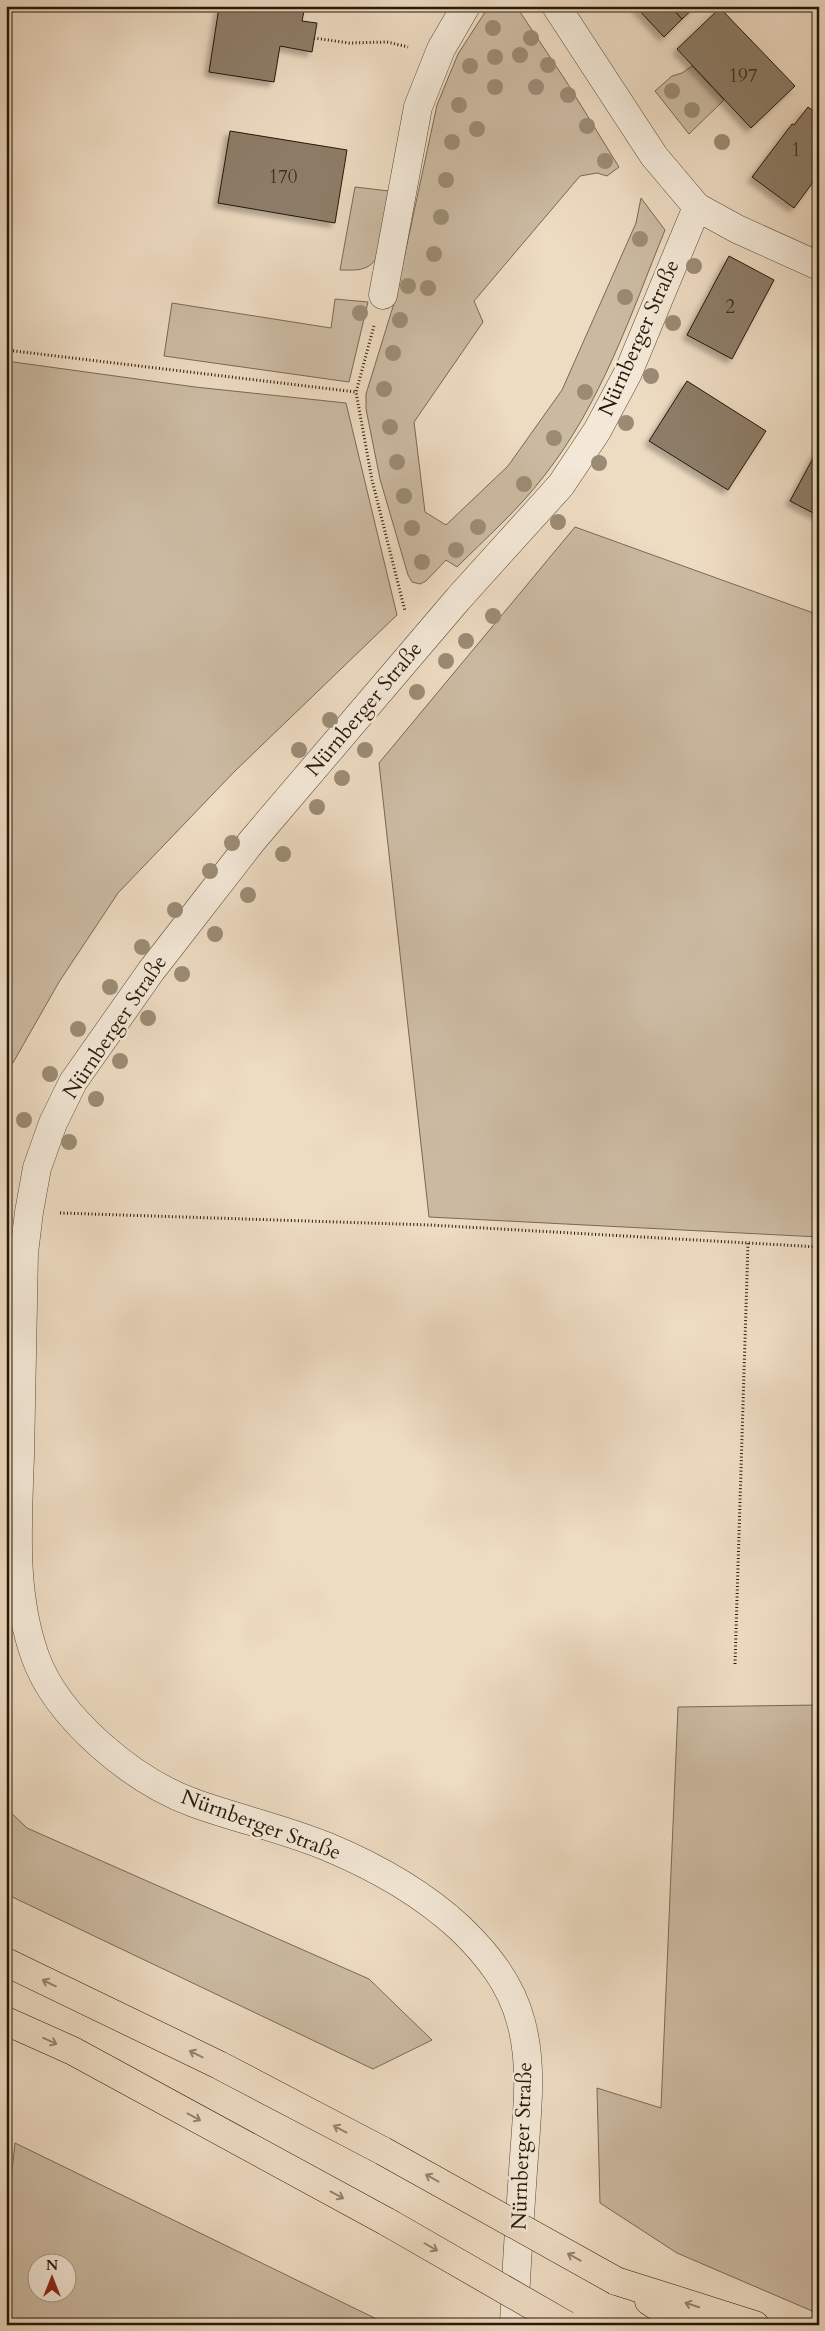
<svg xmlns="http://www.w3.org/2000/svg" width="825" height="2331" font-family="Cardo,serif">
<defs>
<filter id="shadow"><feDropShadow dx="-4.5" dy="4.5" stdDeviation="2.5" flood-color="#0004"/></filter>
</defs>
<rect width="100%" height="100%" fill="#eddbc2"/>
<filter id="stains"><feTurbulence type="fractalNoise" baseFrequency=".004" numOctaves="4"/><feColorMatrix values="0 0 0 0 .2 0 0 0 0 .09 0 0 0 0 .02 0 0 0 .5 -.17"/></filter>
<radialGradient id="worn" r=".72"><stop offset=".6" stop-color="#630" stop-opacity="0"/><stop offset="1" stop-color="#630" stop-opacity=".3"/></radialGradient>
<g fill="#cbbaa2" stroke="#786954" fill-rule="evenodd">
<path d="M489,6H516L566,81L619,167L607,176L597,173L580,176L474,301L483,322L414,422L425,512L446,525L508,466L562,390L636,223L641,198L665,230C631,314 601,404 544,476C519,509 486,538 457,567L446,560L426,581L420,584L412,582L408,575L380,479L366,409V394L395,300L437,105L458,54Z"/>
<polygon points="692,66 724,100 689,134 655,91 672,76 682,73"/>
<path d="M355,187L389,191L377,258C367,272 355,270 340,270Z"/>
<polygon points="335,299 368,302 349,382 164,356 172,303 331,328"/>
<polygon points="6,361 195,387 346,403 397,615 234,772 118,893 59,982 6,1075"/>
<polygon points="575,527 819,615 819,1237 429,1217 379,763"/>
<polygon points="819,1705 819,2314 677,2253 600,2203 597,2088 661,2108 678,1707"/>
<polygon points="6,1808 27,1828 369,1979 432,2040 373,2069 6,1894"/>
<path d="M15,2143L389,2325H6V2227ZM38,2264H68V2294H38Z"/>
</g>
<g fill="#8d7d68" stroke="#261806" filter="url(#shadow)">
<polygon points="252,6 305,6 302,21 317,23 312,52 280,46 274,82 209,72 219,7 251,12"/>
<polygon points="635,6 670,6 682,19 664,37"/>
<polygon points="670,6 696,6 682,19"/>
<polygon points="720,8 795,86 751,128 677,49"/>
<polygon points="808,107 819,115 819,174 794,208 752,177 792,124 794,125"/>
<polygon points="230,131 347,150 335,223 218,203"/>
<polygon points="729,256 774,280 732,359 687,335"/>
<polygon points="687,381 766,431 728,490 649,441"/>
<polygon points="819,447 819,516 790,501"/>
</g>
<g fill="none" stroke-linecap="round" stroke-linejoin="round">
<g stroke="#584935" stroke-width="29">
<g id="street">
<polyline points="556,6 654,156 697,207 737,229 819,266"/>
<polyline points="383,295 418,107 441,49 466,6"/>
<path d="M514,2325C516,2269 520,2213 524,2157C527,2112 533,2066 521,2022C511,1984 488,1955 460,1928C422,1893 376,1867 328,1847C285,1829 238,1819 194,1803C133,1781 57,1718 35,1656C12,1591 18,1523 20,1455C21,1388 23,1321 24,1253L29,1212L37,1168L53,1123L73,1082L151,971L252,841L458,599L561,485L597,431L628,373L697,207"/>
</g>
</g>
<g stroke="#261806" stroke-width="29">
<g id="highway">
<polyline points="6,1962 219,2065 383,2151"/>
<polyline points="6,2021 73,2051 389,2223"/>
<polyline points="616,2281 755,2325"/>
<polyline points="649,2301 686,2325"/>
</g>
</g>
<g stroke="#261806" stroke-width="3" stroke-dasharray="1 2.5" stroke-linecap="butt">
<polyline points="314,38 349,43 387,42 408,47"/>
<polyline points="374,326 356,392 372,480 405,611"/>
<polyline points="6,350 356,392"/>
<polyline points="60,1213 430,1225 819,1247"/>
<polyline points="735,1664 748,1243"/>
</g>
<use href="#street" stroke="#f3e8d7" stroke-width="28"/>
<use href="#highway" stroke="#eddbc2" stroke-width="28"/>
<g stroke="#261806" stroke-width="29" stroke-linecap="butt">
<g id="highway-bridge">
<polyline points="383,2151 616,2281"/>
<polyline points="389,2223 566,2325"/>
</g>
</g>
<use href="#highway-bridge" stroke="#eddbc2" stroke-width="28"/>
</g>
<g fill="#9b8b74">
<circle cx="493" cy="28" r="8"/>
<circle cx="531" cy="38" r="8"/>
<circle cx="520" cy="55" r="8"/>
<circle cx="495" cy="57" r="8"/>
<circle cx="548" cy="65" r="8"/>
<circle cx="470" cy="66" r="8"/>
<circle cx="495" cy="87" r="8"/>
<circle cx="536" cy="87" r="8"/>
<circle cx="672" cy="91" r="8"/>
<circle cx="568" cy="95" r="8"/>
<circle cx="459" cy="105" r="8"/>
<circle cx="692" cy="110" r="8"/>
<circle cx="587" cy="126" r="8"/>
<circle cx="477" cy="129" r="8"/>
<circle cx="452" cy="142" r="8"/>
<circle cx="722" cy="142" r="8"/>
<circle cx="605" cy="161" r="8"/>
<circle cx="446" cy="180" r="8"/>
<circle cx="441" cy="217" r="8"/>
<circle cx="640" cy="239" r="8"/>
<circle cx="434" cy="254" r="8"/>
<circle cx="694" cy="266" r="8"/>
<circle cx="408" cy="286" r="8"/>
<circle cx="428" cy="288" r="8"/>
<circle cx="625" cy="297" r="8"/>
<circle cx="360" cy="313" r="8"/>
<circle cx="400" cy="320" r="8"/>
<circle cx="673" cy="323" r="8"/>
<circle cx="393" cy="353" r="8"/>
<circle cx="651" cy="376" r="8"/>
<circle cx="384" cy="389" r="8"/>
<circle cx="585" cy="392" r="8"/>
<circle cx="626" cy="423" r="8"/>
<circle cx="390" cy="427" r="8"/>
<circle cx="554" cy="438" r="8"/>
<circle cx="397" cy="462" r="8"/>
<circle cx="599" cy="463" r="8"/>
<circle cx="524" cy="484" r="8"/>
<circle cx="404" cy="496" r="8"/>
<circle cx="558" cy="522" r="8"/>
<circle cx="478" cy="527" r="8"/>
<circle cx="412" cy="528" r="8"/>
<circle cx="456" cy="550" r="8"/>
<circle cx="422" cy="562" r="8"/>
<circle cx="493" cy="616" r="8"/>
<circle cx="466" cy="641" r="8"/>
<circle cx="446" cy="661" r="8"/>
<circle cx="417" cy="692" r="8"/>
<circle cx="330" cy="720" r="8"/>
<circle cx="299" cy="750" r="8"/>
<circle cx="365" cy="750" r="8"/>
<circle cx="342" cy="778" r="8"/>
<circle cx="317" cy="807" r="8"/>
<circle cx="232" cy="843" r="8"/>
<circle cx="283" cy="854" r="8"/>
<circle cx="210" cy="871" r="8"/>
<circle cx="248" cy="895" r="8"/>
<circle cx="175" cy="910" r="8"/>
<circle cx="215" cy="934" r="8"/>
<circle cx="142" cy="947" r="8"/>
<circle cx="182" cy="974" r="8"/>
<circle cx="110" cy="987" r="8"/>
<circle cx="148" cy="1018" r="8"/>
<circle cx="78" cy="1029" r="8"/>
<circle cx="120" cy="1061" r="8"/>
<circle cx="50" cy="1074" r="8"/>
<circle cx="96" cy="1099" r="8"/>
<circle cx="24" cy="1120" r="8"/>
<circle cx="69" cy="1142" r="8"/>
</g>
<defs><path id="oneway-shaft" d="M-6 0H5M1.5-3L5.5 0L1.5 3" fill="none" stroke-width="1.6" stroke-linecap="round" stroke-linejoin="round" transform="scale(1.25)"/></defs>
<g stroke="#93836d">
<use href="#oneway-shaft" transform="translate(49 1983) rotate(-154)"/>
<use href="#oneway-shaft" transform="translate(50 2041) rotate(25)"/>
<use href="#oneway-shaft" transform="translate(196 2054) rotate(-154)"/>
<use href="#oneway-shaft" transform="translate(194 2117) rotate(28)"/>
<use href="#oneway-shaft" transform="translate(340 2129) rotate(-152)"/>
<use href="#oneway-shaft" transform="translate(432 2178) rotate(-151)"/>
<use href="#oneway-shaft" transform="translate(337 2195) rotate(28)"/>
<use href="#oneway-shaft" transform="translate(431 2247) rotate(30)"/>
<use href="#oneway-shaft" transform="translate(574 2257) rotate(-151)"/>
<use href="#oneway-shaft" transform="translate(692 2305) rotate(-162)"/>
</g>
<g text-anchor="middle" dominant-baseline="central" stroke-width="5" stroke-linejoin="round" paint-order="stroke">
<g font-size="19" fill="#40311e">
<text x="743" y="76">197</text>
<text x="796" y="150">1</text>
<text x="283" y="177">170</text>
<text x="730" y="307">2</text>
</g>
<g font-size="21" fill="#261806" stroke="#f3e8d7">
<text transform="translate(639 338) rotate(-66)">Nürnberger Straße</text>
<text transform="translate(364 709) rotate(-50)">Nürnberger Straße</text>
<text transform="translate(115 1027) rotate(-56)">Nürnberger Straße</text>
<text transform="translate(261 1825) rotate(20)">Nürnberger Straße</text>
<text transform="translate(522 2146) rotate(-88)">Nürnberger Straße</text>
</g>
</g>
<rect width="825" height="2331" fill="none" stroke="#eddbc2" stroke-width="25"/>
<rect x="8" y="8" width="810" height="2316" fill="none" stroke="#261806" stroke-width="2.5"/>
<rect x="12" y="12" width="800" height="2306" fill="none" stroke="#261806"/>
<g transform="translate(52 2278)"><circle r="24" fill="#f3e8d7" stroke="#a19583"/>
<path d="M0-4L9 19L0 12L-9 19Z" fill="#8f2418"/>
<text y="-8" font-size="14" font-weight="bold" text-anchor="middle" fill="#261806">N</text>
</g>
<rect width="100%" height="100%" filter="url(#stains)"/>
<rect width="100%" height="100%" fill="url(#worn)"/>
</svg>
